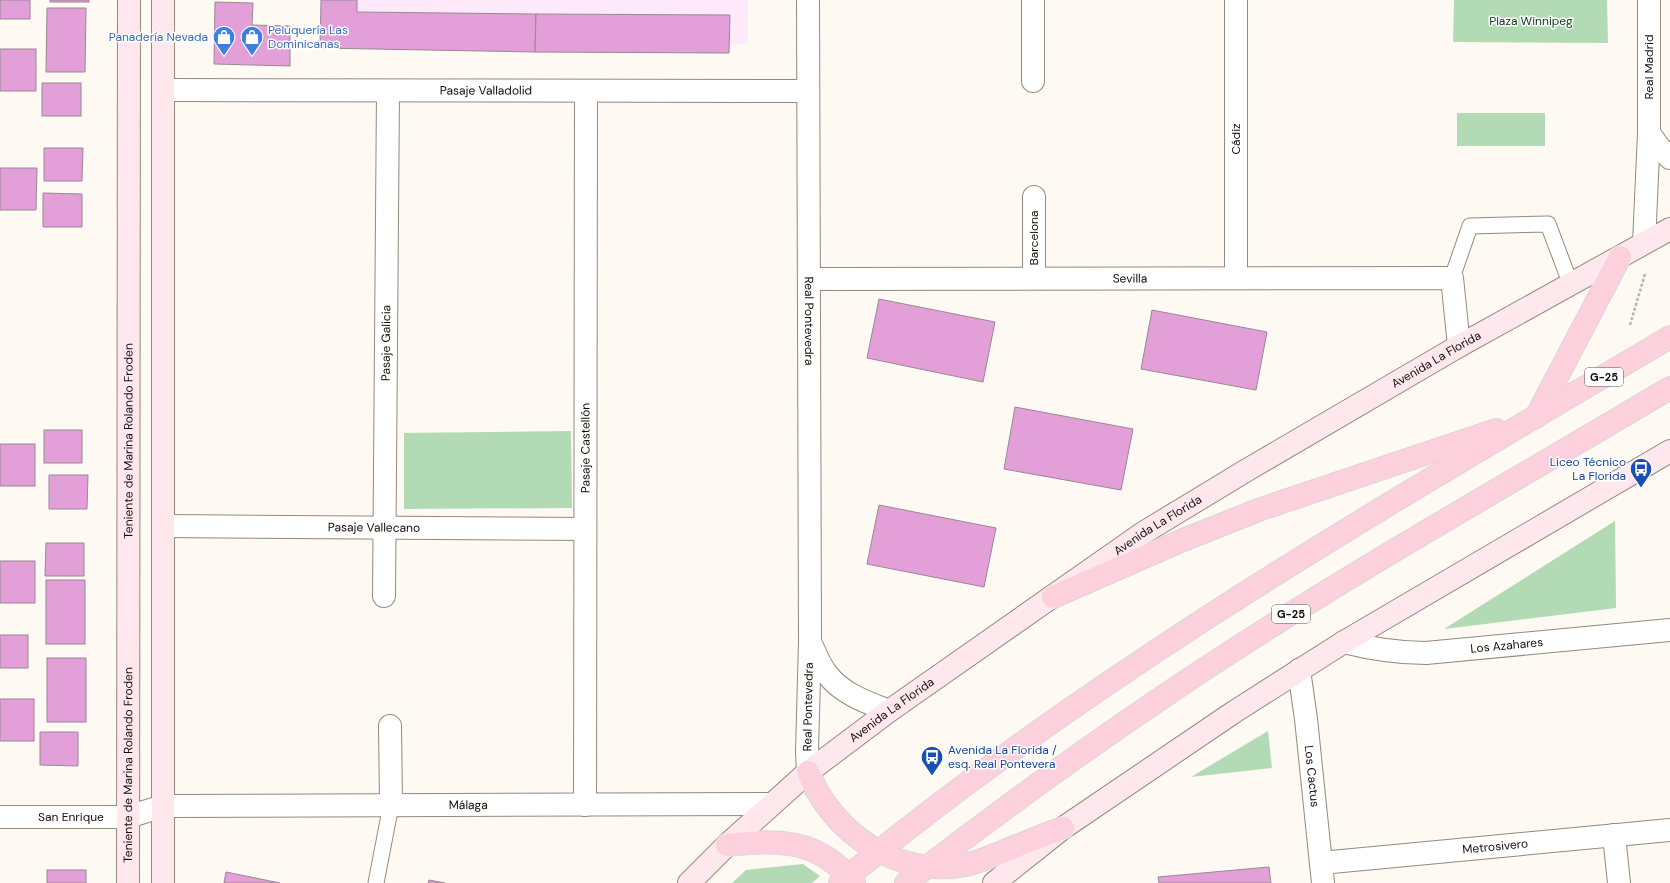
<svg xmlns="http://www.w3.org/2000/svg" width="1670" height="883" font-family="'DM Sans',sans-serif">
<rect width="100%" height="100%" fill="#fef9f3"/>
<polygon fill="#fde9f9" points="321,0 748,0 748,44 320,48"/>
<g fill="#b2dab5">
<polygon points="1454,0 1607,0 1608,43 1453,42"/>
<rect x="1457" y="113" width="88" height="33"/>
<polygon points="571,431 572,508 404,509 404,433"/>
<polygon points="1615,521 1616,608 1444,629"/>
<polygon points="1268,731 1272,768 1191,777"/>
<polygon points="803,864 820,876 812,883 732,883 746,870"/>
</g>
<g fill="#e39fd7" stroke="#978994">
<rect x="0" y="0" width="30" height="19"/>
<rect x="50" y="0" width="39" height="2"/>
<polygon points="321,0 357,0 357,12 536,14 535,52 320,48"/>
<polygon points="215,2 253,3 252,25 290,26 290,66 214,64"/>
<polygon points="47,8 86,8 85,72 46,72"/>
<polygon points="536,14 730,15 729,53 535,52"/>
<rect x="0" y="49" width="36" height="42"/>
<rect x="42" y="83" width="39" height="33"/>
<polygon points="44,148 83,148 82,181 44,181"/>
<polygon points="0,168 37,168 36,210 0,210"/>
<polygon points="43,193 82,194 82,227 43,227"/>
<polygon points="879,299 995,322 983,382 867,358"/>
<polygon points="1152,310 1267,332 1256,390 1141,369"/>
<polygon points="1015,407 1133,429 1121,490 1004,469"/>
<rect x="44" y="430" width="38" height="33"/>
<rect x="0" y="444" width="35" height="42"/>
<polygon points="49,475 88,475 87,509 49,509"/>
<polygon points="879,505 996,528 984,587 867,564"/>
<polygon points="46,543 84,543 84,576 45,576"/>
<rect x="0" y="561" width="35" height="42"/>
<rect x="46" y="580" width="39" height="64"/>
<rect x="0" y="635" width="28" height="33"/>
<rect x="47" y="658" width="39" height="64"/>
<rect x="0" y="699" width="34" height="42"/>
<polygon points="40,732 78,732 78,766 40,765"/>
<polygon points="1269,867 1271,883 1159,883 1158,877"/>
<rect x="47" y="870" width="39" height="13"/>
<polygon points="226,872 280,883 224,883"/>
<polygon points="429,880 445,883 428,883"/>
</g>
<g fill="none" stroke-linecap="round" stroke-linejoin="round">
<g stroke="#94897b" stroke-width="17">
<g id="lane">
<polyline points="1452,278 1470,226 1548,224 1571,285"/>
<polyline points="376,883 391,805"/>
</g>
</g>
<g stroke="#94897b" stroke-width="24">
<g id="street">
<path id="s1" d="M808,0L810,641L807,752L808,772"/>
<polyline points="1033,0 1033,81"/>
<path id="s2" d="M163,90L808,91"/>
<polyline points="1649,133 1659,147 1670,158"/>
<polyline points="1034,197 1034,278"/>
<polyline points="1644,243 1649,133 1649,0"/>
<polyline points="1236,278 1236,0"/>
<path id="s3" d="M809,279L1452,278L1459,346"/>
<path id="s4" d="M163,526L585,529"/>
<path id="s5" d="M384,596L388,91"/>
<path id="s6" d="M1344,642C1372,649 1398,653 1426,653L1670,630"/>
<path d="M811,644C816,654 820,666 827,674C842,694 866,702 889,711"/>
<path id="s7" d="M1299,670L1306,719L1323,883"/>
<polyline points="390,726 391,805"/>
<path id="s8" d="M585,805L586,91"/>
<path id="s9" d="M0,817H128L163,806L772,804"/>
<polyline points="1614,835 1619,883"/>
<path id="s10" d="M1321,863L1670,830"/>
</g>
</g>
<g stroke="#94897b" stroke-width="24">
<g id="secondary">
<polyline points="163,0 163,883"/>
<path id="s11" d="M128,883L129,0"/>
<path id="s12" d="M689,883L727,845L808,772L889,711L1143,533L1247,470L1459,346L1670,229"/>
<polyline points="994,883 1063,828 1234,712 1344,642 1670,451"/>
</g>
</g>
<g stroke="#d9d8d7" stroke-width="24">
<g id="primary">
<polyline points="1536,417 1620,257"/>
<polyline points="1053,597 1183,540 1261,509 1496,430"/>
<path d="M808,772C833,834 898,878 966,865C982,861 997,854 1012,848C1029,841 1046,834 1063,828"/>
<path d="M727,845C779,839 819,839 854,883"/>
<path d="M840,883C1096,671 1385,506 1670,337"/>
<path d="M906,883C998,812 1092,744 1188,680C1344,576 1509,484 1670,388"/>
</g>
</g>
<polyline stroke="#b7b2ac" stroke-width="2.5" stroke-dasharray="3 2" stroke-linecap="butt" points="1630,325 1645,274"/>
<use href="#lane" stroke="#fff" stroke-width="15"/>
<use href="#street" stroke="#fff" stroke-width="22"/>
<use href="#secondary" stroke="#fee8ee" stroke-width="22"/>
<use href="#primary" stroke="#fdd0dd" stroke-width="22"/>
</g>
<defs>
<g id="shop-pin" transform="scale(1.15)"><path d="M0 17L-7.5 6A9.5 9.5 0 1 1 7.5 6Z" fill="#3f7fe0" stroke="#fff"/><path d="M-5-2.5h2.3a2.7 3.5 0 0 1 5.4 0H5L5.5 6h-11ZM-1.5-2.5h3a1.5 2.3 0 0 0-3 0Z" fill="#fff"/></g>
<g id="bus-pin" transform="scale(1.15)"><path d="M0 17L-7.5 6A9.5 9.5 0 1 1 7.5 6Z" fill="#1a4fb4" stroke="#fff"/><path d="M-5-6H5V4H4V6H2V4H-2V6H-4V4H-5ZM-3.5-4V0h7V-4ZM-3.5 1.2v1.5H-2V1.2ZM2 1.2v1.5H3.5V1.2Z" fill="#fff"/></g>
</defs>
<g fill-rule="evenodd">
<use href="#shop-pin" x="224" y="37"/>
<use href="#shop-pin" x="252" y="37"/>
<use href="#bus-pin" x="1641" y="469"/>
<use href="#bus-pin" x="932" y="757"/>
</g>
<g text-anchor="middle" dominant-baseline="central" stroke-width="3" stroke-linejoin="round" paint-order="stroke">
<g fill="#fff" stroke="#585652" stroke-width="1">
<rect x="1585" y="368" width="38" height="18" rx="3"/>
<rect x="1272" y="605" width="38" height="18" rx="3"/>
</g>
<g font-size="11" font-weight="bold" fill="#110d08">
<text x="1604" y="377">G-25</text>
<text x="1291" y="614">G-25</text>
</g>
<g font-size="12" fill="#093a14" stroke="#fff">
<text x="1531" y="21">Plaza Winnipeg</text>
</g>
<g font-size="12" fill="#366cbe" stroke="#fff" text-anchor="start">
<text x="268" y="30">Peluquería Las<tspan x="268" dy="14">Dominicanas</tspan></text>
<text x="208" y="37" text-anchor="end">Panadería Nevada</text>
</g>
<g font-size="12" fill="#110d08" stroke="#fff">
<text transform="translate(1649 67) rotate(-90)">Real Madrid</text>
<text stroke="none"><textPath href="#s2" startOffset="323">Pasaje Valladolid</textPath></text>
<text transform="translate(1236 139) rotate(-90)">Cádiz</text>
<text transform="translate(1034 238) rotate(-90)">Barcelona</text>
<text stroke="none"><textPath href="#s3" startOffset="321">Sevilla</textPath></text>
<text stroke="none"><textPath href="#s1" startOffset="321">Real Pontevedra</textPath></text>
<text stroke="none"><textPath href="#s5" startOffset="253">Pasaje Galicia</textPath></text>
<text stroke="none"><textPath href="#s12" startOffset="915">Avenida La Florida</textPath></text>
<text stroke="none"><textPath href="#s11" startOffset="442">Teniente de Marina Rolando Froden</textPath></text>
<text stroke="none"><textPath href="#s8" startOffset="357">Pasaje Castellón</textPath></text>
<text stroke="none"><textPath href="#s12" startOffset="591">Avenida La Florida</textPath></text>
<text stroke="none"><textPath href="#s4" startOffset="211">Pasaje Vallecano</textPath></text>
<text stroke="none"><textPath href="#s6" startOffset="164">Los Azahares</textPath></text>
<text transform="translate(808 707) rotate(-89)">Real Pontevedra</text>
<text stroke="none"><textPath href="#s12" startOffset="267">Avenida La Florida</textPath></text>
<text stroke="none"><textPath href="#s11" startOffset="118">Teniente de Marina Rolando Froden</textPath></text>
<text stroke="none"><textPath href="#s7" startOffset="107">Los Cactus</textPath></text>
<text stroke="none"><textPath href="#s9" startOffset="470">Málaga</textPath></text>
<text stroke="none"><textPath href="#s9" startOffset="71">San Enrique</textPath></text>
<text stroke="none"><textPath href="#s10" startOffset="175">Metrosivero</textPath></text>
</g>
<g font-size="12" fill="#164399" stroke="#fff" text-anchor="end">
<text x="1626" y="462">Liceo Técnico<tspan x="1626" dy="14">La Florida</tspan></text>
<text x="948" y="750" text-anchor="start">Avenida La Florida /<tspan x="948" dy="14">esq. Real Pontevera</tspan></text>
</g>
</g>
</svg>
